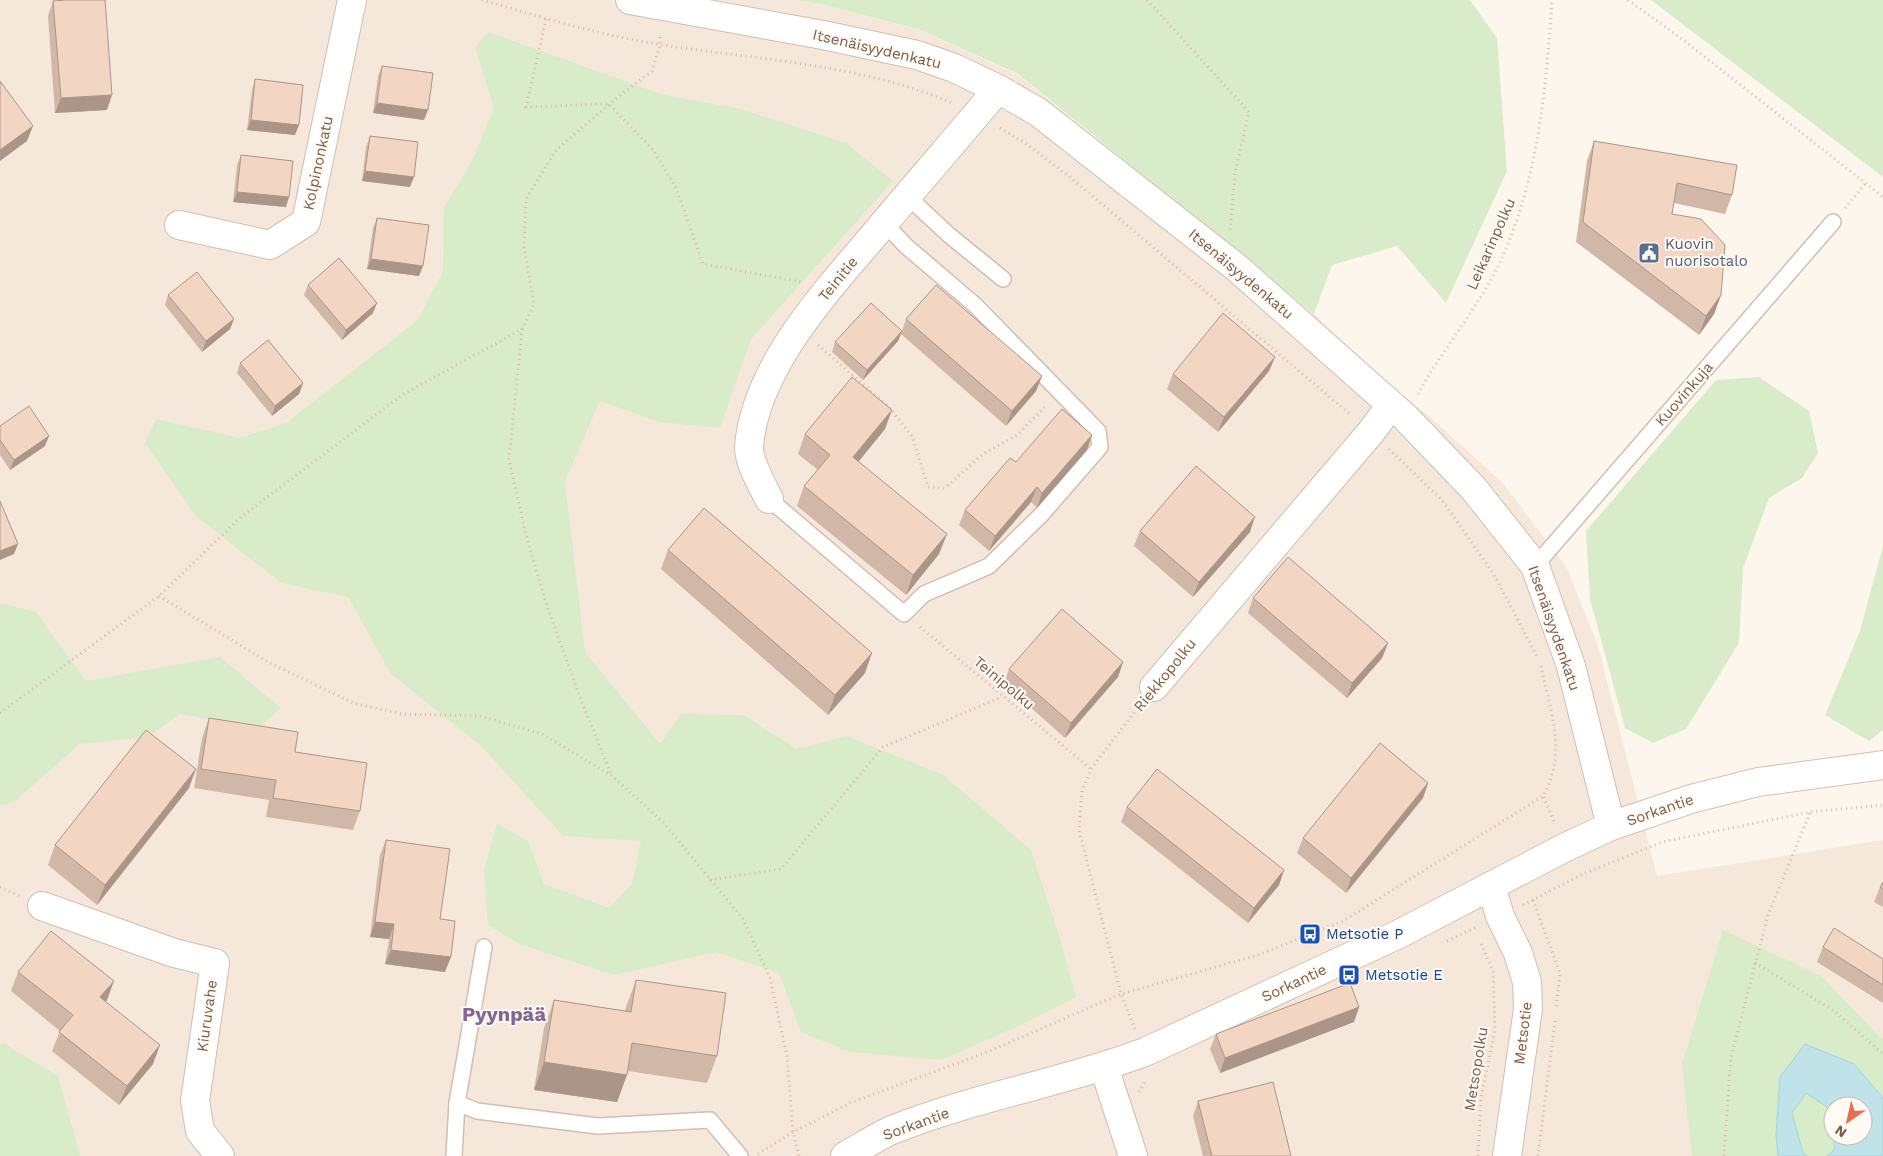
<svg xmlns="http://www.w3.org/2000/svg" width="1883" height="1156" font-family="'Work Sans',sans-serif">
<rect width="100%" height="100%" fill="#fdf6ec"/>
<path fill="#f5e8da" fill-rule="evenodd" d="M0,0H794L821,4L918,29L1018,75L1314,314L1390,385L1430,417L1503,483L1567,568L1598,646L1657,876L1883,840V1156H0ZM1833,1106H1863V1136H1833Z"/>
<g fill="#d8ecc9" fill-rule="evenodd">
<polygon points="794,0 1470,0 1497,38 1507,171 1446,303 1397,246 1332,265 1314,314 1018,74 918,29 821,4"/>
<polygon points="1651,0 1883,0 1883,177"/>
<polygon points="488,32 664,95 741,109 846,143 893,181 751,339 720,428 659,422 600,401 565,481 585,652 660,744 681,714 743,715 797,749 847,736 943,775 1031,850 1058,932 1076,997 1012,1029 941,1060 850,1052 801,1032 779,973 716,952 614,975 519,944 488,925 484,870 497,824 528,841 544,884 609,908 632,884 641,841 563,836 482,747 391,674 348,597 281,583 195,515 145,443 156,419 240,438 286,423 418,320 443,271 444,208 472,161 494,108 475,47"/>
<polygon points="1759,377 1809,411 1818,453 1802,478 1769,498 1743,568 1739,643 1686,729 1653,743 1625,728 1590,599 1586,531 1716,380"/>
<polygon points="1883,546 1883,730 1869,741 1825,715 1860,631"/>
<polygon points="0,603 36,612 86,681 220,657 281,708 258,728 180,714 148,737 80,744 15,801 0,806"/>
<path d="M1723,930L1821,976L1883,1040V1156H1692L1682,1064ZM1833,1106H1863V1136H1833Z"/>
<polygon points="3,1043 58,1076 80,1156 0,1156 0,1044"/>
</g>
<polygon fill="#bfe3e8" stroke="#a5d3da" points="1805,1044 1854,1064 1883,1098 1883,1156 1827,1156 1834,1150 1834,1136 1863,1136 1863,1106 1833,1106 1833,1111 1806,1093 1792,1113 1803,1153 1807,1156 1778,1156 1776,1135 1780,1077"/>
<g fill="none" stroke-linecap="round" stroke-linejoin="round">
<g stroke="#d1beb0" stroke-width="18">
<g id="lane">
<polyline points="907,196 949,235 1003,279"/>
<polyline points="769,499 904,614 924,594 989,566 1042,514 1100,447 1098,431 975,305 906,246 884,223"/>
<polyline points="1535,566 1833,222"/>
<polyline points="484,947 457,1103 477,1111 598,1126 710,1120 740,1156"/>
<polyline points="454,1156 457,1103"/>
</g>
</g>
<g stroke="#d1beb0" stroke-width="30">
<g id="street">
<polyline points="630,0 823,35 917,55 954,68 998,89 1038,112 1237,268 1405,417 1474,489 1535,566 1571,666 1611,826"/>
<polyline points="179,225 270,245 306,222 352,0"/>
<path d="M769,499C762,485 748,461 749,446C756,366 826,292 875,234C916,185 958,137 998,89"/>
<polyline points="1154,687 1371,432 1391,405"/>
<polyline points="1491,886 1500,916 1518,953 1527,982 1528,1009 1507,1156"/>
<polyline points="42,906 174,953 215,963 195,1101 200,1131 220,1156"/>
<polyline points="1104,1067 1133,1156"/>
</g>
</g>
<g stroke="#d6c0b0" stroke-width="30">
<path id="secondary" d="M845,1156C860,1148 876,1137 892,1130C974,1097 1062,1083 1145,1052L1399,934L1566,847L1611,826L1691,799L1758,782L1883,765"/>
</g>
<g stroke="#d9b8a5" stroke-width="3" stroke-dasharray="1 4" stroke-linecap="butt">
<path d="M482,0C541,17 602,36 663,45C760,60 860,64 952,103"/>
<polyline points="1147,0 1249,112 1235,173 1230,231"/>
<polyline points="1628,0 1682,39 1883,197"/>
<polyline points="546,19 526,107 609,104 653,150 676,188 703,264 801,282"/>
<polyline points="1000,128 1024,142 1070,177 1351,415"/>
<polyline points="1845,208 1865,184"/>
<polyline points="522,329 509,459 527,539 547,606 581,700 611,774"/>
<polyline points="818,345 889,407 912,436 928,487 945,488 983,454 1017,435 1047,405"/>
<path d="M1418,394C1440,353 1471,317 1493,276C1537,192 1546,93 1552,0"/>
<polyline points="1389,449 1442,500 1493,573 1538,658"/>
<polyline points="159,596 268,662 353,703 401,714 479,716 542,734 611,775 663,822 743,919 770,978 787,1056 793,1132 799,1156"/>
<polyline points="920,627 1091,769"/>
<path d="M1541,666C1550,710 1568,754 1543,796L1555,823"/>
<polyline points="0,713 159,596 241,517 402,395 522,329 534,304 524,247 526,199 556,150 619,96 652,71 660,45 660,33"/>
<polyline points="710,880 781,869 883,747 1002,697"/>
<polyline points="0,887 20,896"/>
<polyline points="1533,900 1560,973 1556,1009"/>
<polyline points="1523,905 1581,875 1662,842 1810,812 1883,805"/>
<polyline points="1447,941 1477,927"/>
<polyline points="1755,963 1833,1010 1883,1054"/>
<polyline points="1135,1029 1121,994 1079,830 1082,791 1091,769 1139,706"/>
<polyline points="1139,1092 1146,1080"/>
<polyline points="758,1154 793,1132 850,1103 990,1051 1121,994 1258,955 1343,921 1543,796"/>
<polyline points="1478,1156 1481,1098 1495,1030 1493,972 1480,941"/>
<polyline points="1538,1156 1555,1021"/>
<polyline points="1724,1156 1731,1057 1768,915 1810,813"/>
</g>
<use href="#lane" stroke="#fff" stroke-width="15"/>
<use href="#street" stroke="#fff" stroke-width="28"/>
<use href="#secondary" stroke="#fff" stroke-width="28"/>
</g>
<g fill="#d1b7a8">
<polygon points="53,1 107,110 55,113 48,16"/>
<polygon points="382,66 424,120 373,113 378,76"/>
<polygon points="255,79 295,135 247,130 252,90"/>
<polygon points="370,136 410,187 362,181 366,147"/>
<polygon points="1594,141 1732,195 1725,214 1674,203 1672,214 1721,295 1714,314 1699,335 1576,242 1587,161"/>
<polygon points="241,155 286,207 233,202 237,165"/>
<polygon points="377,218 419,276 367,269 373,228"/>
<polygon points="308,285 373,313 342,340 304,295"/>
<polygon points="168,295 234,319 230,329 202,352 165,305"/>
<polygon points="906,319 1042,376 1036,391 1006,426 901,334 898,341 863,380 832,352 835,342 902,331"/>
<polygon points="1275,357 1269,371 1218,432 1167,389 1173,374"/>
<polygon points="240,363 303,383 299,394 272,416 237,373"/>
<polygon points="0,426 45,446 10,470 0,455"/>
<polygon points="885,429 858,462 939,554 906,595 797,506 804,486 818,470 798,454 805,434"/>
<polygon points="1092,435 1087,450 1037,508 1031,502 989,551 959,525 965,510 1016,462"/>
<polygon points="1140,531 1250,532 1193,597 1134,546"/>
<polygon points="668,550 865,673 828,715 661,569"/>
<polygon points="1253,598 1388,643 1382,658 1347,698 1248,613"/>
<polygon points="1123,662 1118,677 1065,738 1004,684 1009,669"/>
<polygon points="209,718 295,752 360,811 353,830 266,817 269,800 194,788 202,738"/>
<polygon points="1428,783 1423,798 1346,893 1297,853 1303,838"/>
<polygon points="189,788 97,905 48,865 55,845"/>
<polygon points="1127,807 1284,870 1279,885 1248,923 1121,822"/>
<polygon points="386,840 440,919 445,972 385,964 389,939 370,937 380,855"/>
<polygon points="1883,882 1883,907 1874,902 1880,887"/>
<polygon points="1823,947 1883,959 1883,1003 1817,962"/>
<polygon points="18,972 107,1000 106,1002 153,1064 119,1105 52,1051 60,1031 11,991"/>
<polygon points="636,980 717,1056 707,1083 628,1071 617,1102 534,1090 544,1028 554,1000 625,1011 626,1007"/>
<polygon points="1359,1007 1354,1022 1220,1073 1210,1049 1216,1034"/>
<polygon points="1198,1101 1291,1156 1203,1156 1193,1116"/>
</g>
<g fill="#aa9588">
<polygon points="112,95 107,110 55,113 61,98"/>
<polygon points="377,103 428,110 424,120 373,113"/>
<polygon points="251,120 299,125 295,135 247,130"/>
<polygon points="33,126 27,141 0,161 0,150"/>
<polygon points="365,171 414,177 410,187 362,181"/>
<polygon points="237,192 289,197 286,207 233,202"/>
<polygon points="371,259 423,266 419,276 367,269"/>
<polygon points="1721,295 1714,314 1699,335 1706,316"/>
<polygon points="377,303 373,313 342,340 346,330"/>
<polygon points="234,319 230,329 202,352 206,341"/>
<polygon points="902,331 898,341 863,380 867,370"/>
<polygon points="1275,357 1269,371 1218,432 1224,417"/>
<polygon points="1042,376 1036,391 1006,426 1012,411"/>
<polygon points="303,383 299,394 272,416 275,406"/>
<polygon points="892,410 885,429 846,477 853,457"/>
<polygon points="1092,435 1087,450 1037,508 1042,493"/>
<polygon points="49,436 45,446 10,470 14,460"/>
<polygon points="1037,487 1031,502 989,551 995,536"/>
<polygon points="1255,517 1250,532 1193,597 1199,582"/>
<polygon points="947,534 939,554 906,595 913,575"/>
<polygon points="18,544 14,554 0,560 0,551"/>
<polygon points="1388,643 1382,658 1347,698 1352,683"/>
<polygon points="872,653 865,673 828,715 835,695"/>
<polygon points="1123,662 1118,677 1065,738 1071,723"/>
<polygon points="196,769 189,788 97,905 105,885"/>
<polygon points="1428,783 1423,798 1346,893 1351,878"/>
<polygon points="1284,870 1279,885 1248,923 1254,908"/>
<polygon points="375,922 394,924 389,939 370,937"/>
<polygon points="391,950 451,957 445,972 385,964"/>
<polygon points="114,981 107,1000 93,1017 100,997"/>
<polygon points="1359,1007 1354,1022 1220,1073 1225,1058"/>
<polygon points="160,1045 153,1064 119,1105 127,1086"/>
<polygon points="544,1062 627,1075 617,1102 534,1090"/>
</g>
<g fill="#f3d5c3" stroke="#aa9588">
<polygon points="66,0 105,0 112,95 61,98 53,1"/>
<polygon points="382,66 433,73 428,110 377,103"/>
<polygon points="255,79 303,85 299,125 251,120"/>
<polygon points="0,81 33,126 0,150"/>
<polygon points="370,136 418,142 414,177 365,171"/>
<polygon points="1594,141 1737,165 1732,195 1677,183 1672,214 1701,219 1725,245 1721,295 1706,316 1583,222"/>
<polygon points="241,155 293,161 289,197 237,192"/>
<polygon points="377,218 429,225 423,266 371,259"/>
<polygon points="339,258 377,303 346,330 308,285"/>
<polygon points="197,272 234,319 206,341 168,295"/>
<polygon points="936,285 1042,376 1012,411 906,319"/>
<polygon points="871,303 902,331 867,370 835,342"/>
<polygon points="1223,313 1275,357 1224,417 1173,374"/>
<polygon points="268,340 303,383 275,406 240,363"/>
<polygon points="852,377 892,410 853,457 947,534 913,575 804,486 830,455 805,434"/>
<polygon points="29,406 49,436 14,460 0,440 0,426"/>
<polygon points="1062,409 1092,435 1042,493 1037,487 995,536 965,510 1010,458 1016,462"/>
<polygon points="1196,466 1255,517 1199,582 1140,531"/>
<polygon points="0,501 18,544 0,551"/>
<polygon points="704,508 872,653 835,695 668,550"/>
<polygon points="1288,557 1388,643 1352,683 1253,598"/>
<polygon points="1062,609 1123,662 1071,723 1009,669"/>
<polygon points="209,718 298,732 295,752 367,763 360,811 273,798 276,780 201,769"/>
<polygon points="146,730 196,769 105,885 55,845"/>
<polygon points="1380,743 1428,783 1351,878 1303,838"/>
<polygon points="1157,769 1284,870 1254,908 1127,807"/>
<polygon points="386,840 450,849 440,919 455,921 451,957 391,950 394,924 375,922"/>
<polygon points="1883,882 1883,889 1880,887"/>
<polygon points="1834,928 1883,959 1883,985 1823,947"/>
<polygon points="51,931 114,981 100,997 160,1045 127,1086 59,1032 73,1015 18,972"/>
<polygon points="636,980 726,993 717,1056 632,1043 627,1075 544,1062 554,1000 631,1012"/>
<polygon points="1350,983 1359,1007 1225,1058 1216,1034"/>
<polygon points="1273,1082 1291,1156 1212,1156 1198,1101"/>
</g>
<defs>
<g id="civic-square" transform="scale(1.125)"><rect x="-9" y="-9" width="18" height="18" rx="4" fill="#5c6f8a" stroke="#fffaf3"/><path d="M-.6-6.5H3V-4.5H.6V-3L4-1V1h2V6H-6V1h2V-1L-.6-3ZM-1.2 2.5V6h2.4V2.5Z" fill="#fff"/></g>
<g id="bus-square" transform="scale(1.125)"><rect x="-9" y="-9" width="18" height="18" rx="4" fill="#1a4fb4" stroke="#fffaf3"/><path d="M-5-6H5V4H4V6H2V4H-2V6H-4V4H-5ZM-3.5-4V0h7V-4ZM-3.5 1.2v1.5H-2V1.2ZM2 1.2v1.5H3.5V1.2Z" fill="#fff"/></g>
</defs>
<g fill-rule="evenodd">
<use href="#civic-square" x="1649" y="253"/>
<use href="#bus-square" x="1310" y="934"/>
<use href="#bus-square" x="1349" y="975"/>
</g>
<g text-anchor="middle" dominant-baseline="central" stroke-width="4" stroke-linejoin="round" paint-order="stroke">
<g font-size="15" fill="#7a5c4d" stroke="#fffaf3">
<text transform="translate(877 49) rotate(13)">Itsenäisyydenkatu</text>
<text transform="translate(318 163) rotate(-78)">Kolpinonkatu</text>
<text transform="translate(1491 244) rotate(-66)">Leikarinpolku</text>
<text transform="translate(1241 274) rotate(40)">Itsenäisyydenkatu</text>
<text transform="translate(838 279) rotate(-51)">Teinitie</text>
<text transform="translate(1684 394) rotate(-49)">Kuovinkuja</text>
<text transform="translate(1554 628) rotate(71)">Itsenäisyydenkatu</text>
<text transform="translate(1165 675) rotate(-51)">Riekkopolku</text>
<text transform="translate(1004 683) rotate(40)">Teinipolku</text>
<text transform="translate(1660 810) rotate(-19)">Sorkantie</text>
<text transform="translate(1294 983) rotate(-25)">Sorkantie</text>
<text transform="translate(207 1016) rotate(-82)">Kiuruvahe</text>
<text transform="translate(1523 1033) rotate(-83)">Metsotie</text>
<text transform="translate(1476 1069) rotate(-81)">Metsopolku</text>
<text transform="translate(916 1124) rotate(-20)">Sorkantie</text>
</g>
<g font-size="15" fill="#4e5e75" stroke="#fffaf3" text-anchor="start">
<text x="1665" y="244">Kuovin<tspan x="1665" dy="17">nuorisotalo</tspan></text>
</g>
<g font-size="15" fill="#164399" stroke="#fffaf3" text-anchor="start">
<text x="1326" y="934">Metsotie P</text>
<text x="1365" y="975">Metsotie E</text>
</g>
<g font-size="20" font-weight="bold" fill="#846695" stroke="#fffaf3">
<text x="504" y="1014">Pyynpää</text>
</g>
</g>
<g transform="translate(1848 1121) rotate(214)"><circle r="24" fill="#fffaf3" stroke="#cabbb1"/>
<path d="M0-4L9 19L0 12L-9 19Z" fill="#e76f51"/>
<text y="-8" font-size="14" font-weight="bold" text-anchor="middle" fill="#7a5c4d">N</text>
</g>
</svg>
